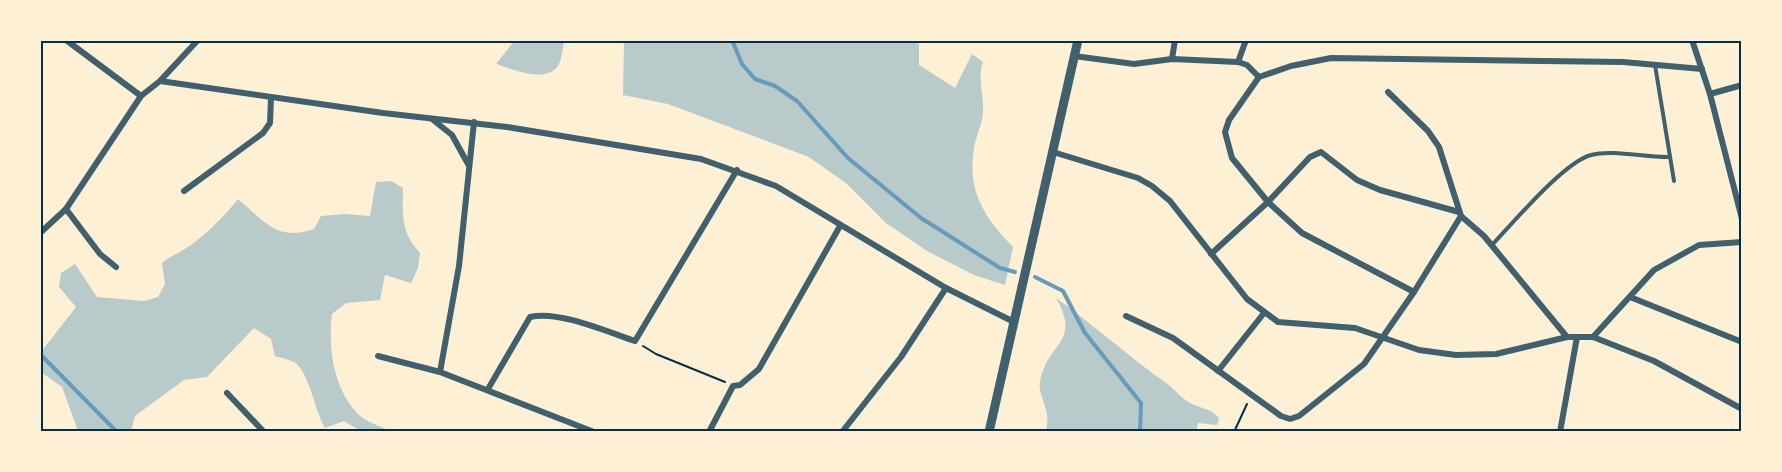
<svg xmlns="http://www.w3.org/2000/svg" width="1782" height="472" font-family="'Open Sans',sans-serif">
<rect width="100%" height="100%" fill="#fdf0d5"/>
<g fill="#b9caca">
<path d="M515,40L564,41C563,48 562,57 559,64C548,85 512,69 496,64Z"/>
<path d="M624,41H911L919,44V65L955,88L972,54L983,62C977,78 984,95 983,112C982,125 976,136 974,148C967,191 984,217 1013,247L1005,285L974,275L927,251L886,223L847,184L809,157L668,104L623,95Z"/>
<path d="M391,181L403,188C403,216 400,231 420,253L418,268L411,283L385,275L380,300L346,303L332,314C328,347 333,387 357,413C364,421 380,426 390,431H361L344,421L325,428C314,409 311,379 297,364C292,360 281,358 275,356L271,339L254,328L207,377L184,380L135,416L131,431H78L62,387L41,372V352L76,307L59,287L61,273L75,264L97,297L144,301L158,297L165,284L162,263C171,255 182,252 191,245C208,232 225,216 238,199C264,221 277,242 314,229L321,216L345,214L370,216L376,182Z"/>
<path d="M1056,298C1094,325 1128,356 1166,383C1174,388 1179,396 1187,401C1198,409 1210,407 1219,418L1217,425L1198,423L1196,432L1046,431C1052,409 1037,395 1040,382C1047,342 1082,343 1056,298Z"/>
</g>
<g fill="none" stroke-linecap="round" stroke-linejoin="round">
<g stroke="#669bbc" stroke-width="4">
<polyline points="732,40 742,64 755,79 775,86 797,101 848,158 921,218 1000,268 1015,272"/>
<polyline points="1035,277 1063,291 1085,333 1141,403 1140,432"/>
<polyline points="40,354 117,432"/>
</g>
<g stroke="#003049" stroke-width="2">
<polyline points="643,346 656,354 725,382"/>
<polyline points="1234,432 1247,404"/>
</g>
<g stroke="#3f606c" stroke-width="4">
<polyline points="1655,65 1674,181"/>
<path d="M1492,245C1513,223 1564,162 1591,155C1612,149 1647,158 1670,157"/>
</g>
<g stroke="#3f606c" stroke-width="6">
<polyline points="66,40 141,96"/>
<polyline points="1692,40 1710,94 1742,219"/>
<polyline points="1074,56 1134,64 1172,59 1238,62 1247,65 1259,77 1291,66 1331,58 1623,62 1702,69"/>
<polyline points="1172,59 1175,40"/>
<polyline points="1238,62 1246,40"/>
<polyline points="1259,77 1229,120 1225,132 1232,158 1268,202 1302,233 1414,292"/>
<polyline points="160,81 383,113 507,127 701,159 776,186 946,288 1014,322"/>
<polyline points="1388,92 1428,131 1439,147 1461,216 1484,236 1567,337"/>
<polyline points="1710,94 1742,85"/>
<polyline points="432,119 452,135 468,164"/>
<polyline points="1053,152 1138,178 1152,186 1170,201 1247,299 1278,322 1355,328 1419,350 1456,355 1496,354 1567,337 1593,337 1654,361 1742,409"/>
<polyline points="184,191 263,133 270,123 271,98"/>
<polyline points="66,209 100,254 116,267"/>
<polyline points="40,233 66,209 141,96 160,81 198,40"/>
<polyline points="1211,254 1268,202 1310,157 1321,152 1357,180 1380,190 1459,212"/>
<polyline points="1630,297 1742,342"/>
<polyline points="1126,316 1173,338 1281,416 1290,419 1299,416 1364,364 1414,292 1461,216"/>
<polyline points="1593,337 1654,270 1699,245 1742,242"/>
<polyline points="378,356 440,372 594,432"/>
<polyline points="1218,371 1264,313"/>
<polyline points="440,372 459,266 474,122"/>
<path d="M488,389L530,317C558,310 608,332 635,341L737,170"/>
<polyline points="227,393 264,432"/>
<polyline points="709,432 733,386 740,385 759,369 840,226"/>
<polyline points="842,432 901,357 946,288"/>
<polyline points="1560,432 1577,337"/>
</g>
<polyline stroke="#3f606c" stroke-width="9" points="989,432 1078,40"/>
</g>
<rect width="1782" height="472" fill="none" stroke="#fdf0d5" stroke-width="84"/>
<rect x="42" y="42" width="1698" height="388" fill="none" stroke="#003049" stroke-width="2"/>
</svg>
